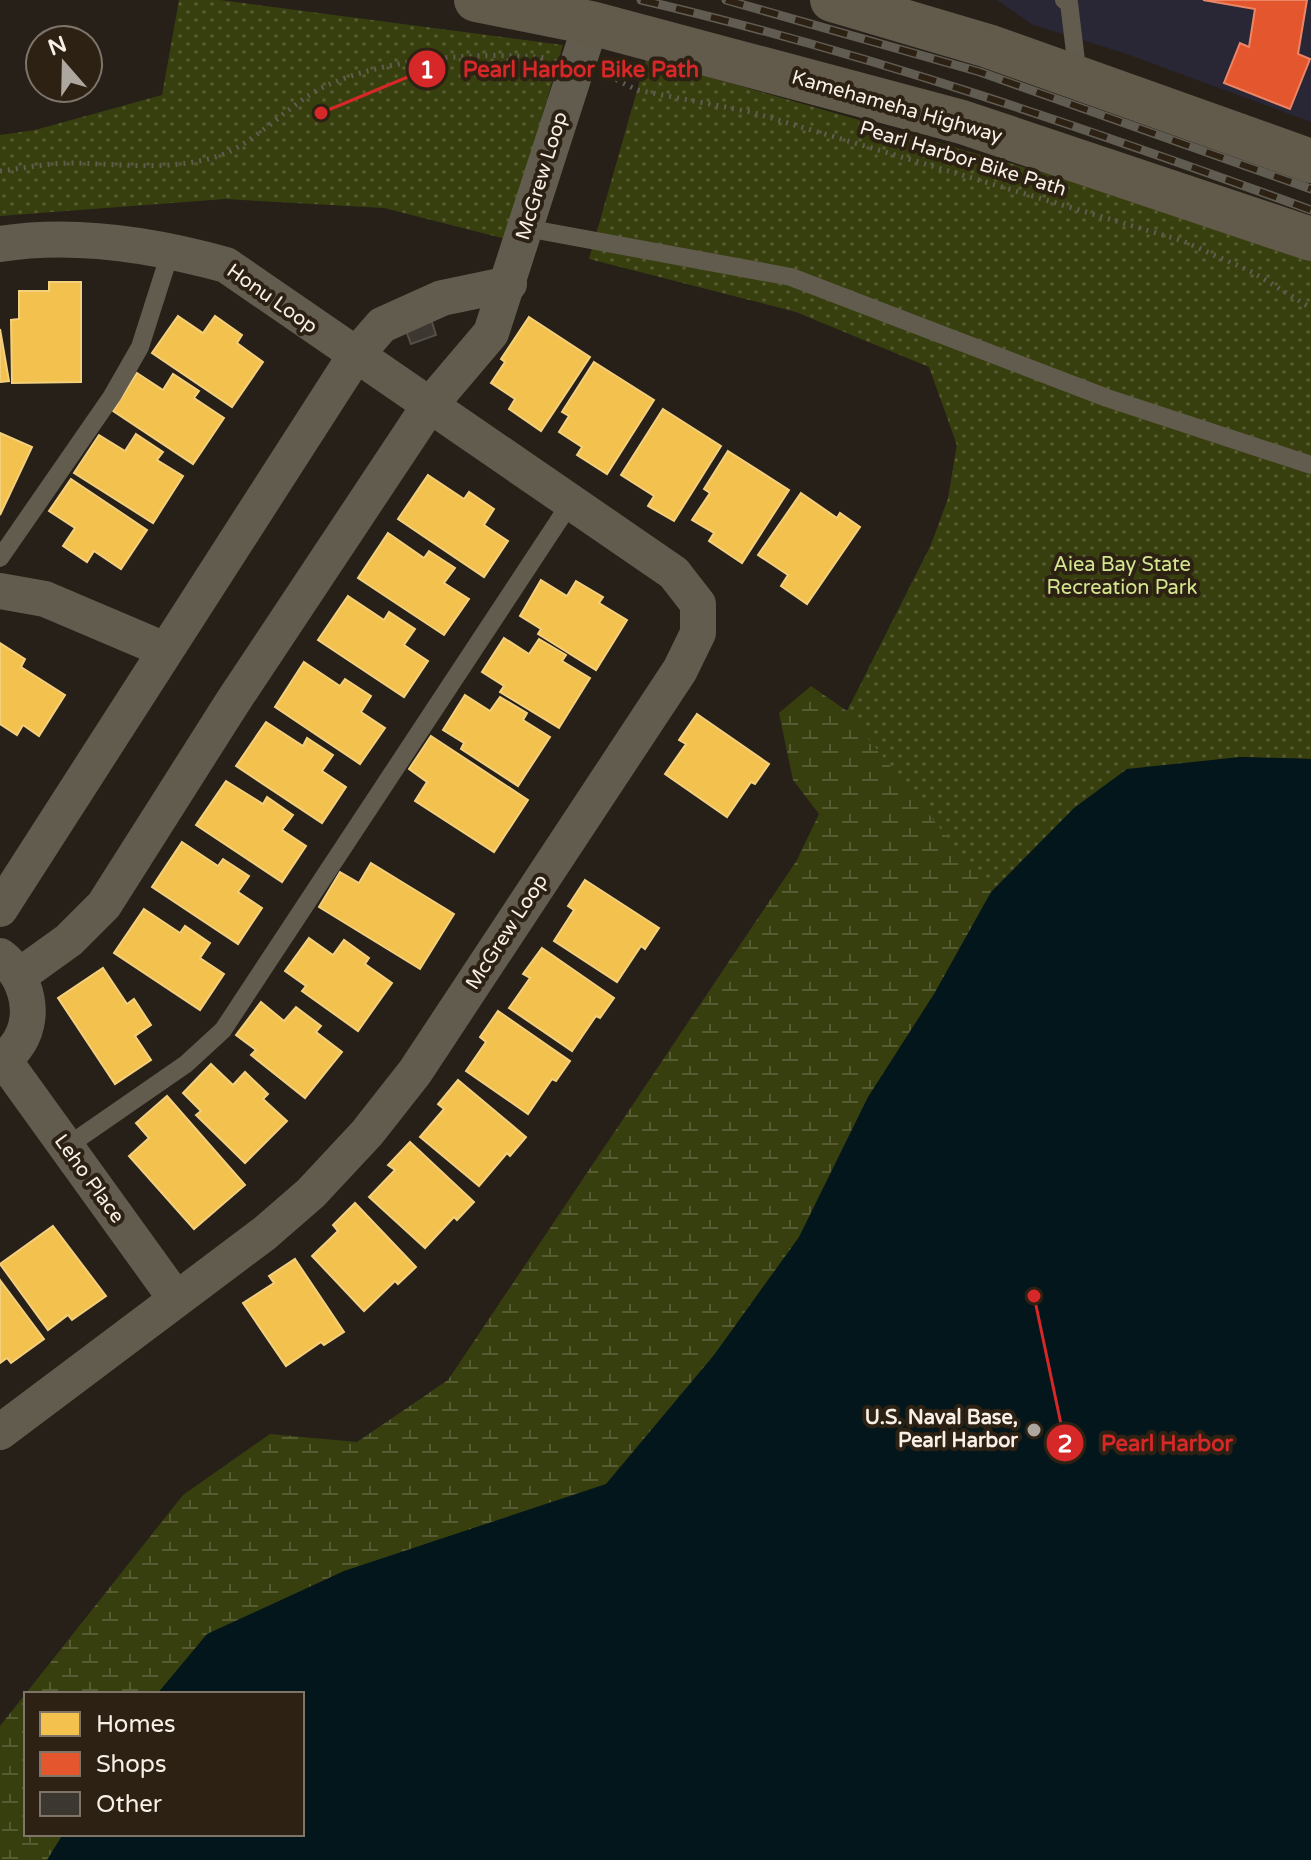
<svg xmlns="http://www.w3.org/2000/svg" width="1311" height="1860" font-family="'Varela Round',sans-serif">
<defs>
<pattern id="wetland-marsh" width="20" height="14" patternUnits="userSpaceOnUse" patternTransform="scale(2)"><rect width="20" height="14" fill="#383f0f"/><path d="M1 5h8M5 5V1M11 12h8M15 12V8" fill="none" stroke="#565b32"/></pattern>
<pattern id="park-dots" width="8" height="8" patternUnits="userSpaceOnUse" patternTransform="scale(2)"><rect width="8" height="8" fill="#383f0f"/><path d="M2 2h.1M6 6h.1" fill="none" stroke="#565b32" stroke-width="1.8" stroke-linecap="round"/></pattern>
</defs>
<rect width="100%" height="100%" fill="#262019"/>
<polygon fill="#292735" points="997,0 1311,0 1311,122 1124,53 1033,25"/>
<polygon fill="url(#wetland-marsh)" points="948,418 1190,695 1198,784 651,1474 183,1694 26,1694 26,1834 99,1834 84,1860 0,1860 0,1726 183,1495 270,1434 357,1442 448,1380 797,860 819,814 793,780 779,713 811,686 847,711 931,545 948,499 957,445"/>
<g fill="url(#park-dots)">
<polygon points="179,0 220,0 563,45 506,239 384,208 225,199 0,216 0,135 35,130 162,95"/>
<polygon points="646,59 1254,233 1311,253 1311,759 1240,757 1018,867 991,892 847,712 931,545 948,499 957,445 929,367 796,312 589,259"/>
</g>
<polygon fill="#03161c" points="1240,757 1311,759 1311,1860 47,1860 63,1834 302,1834 302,1694 157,1694 207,1634 344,1571 606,1484 714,1355 799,1237 868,1097 934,994 991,892 1074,808 1127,769"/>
<g fill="#f2c14e" stroke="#f4cf7c" stroke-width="2">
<polygon points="49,282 81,282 81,382 12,383 11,320 19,319 19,291 49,291"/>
<polygon points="178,316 203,333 215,316 242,335 237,343 263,362 232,407 152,353"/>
<polygon points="529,317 590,357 541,431 509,409 515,399 491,383 505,362 501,359"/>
<polygon points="0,329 9,381 0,382"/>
<polygon points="594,362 654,400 607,474 577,455 582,447 559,432 569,416 562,412"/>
<polygon points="137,373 163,390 173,374 199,391 194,398 224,418 193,464 113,411"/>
<polygon points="663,409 721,446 674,521 648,506 654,496 621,475"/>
<polygon points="0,433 32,447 0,515"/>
<polygon points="136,434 163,452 157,460 183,476 153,523 74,473 99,435 125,451"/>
<polygon points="728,451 789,490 742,563 709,541 714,533 692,520 710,493 704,489"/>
<polygon points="428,475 464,499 469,492 494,509 484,525 508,541 484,577 398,519"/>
<polygon points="71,479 147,530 121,569 94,551 87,562 63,546 75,528 49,511"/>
<polygon points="801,493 837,518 840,513 860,527 807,604 781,586 788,575 758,555"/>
<polygon points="388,533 424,558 429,551 455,568 444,583 469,599 444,635 358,578"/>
<polygon points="541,580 567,596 576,581 603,597 599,603 627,620 596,670 538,634 541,629 520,616"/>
<polygon points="348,596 384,620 389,612 415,629 404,645 428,661 404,697 318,640"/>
<polygon points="504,638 529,654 539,639 566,655 562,661 590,678 559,728 500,692 504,686 482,672"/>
<polygon points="0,643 25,659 21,667 65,695 39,736 23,725 17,735 0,724"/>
<polygon points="304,662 340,686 345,679 371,696 361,712 385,728 360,764 275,707"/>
<polygon points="465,695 490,711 500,697 527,713 523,720 550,737 518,786 461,749 464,743 443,730"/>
<polygon points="697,714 769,764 755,784 751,782 727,817 665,774 686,744 679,740"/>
<polygon points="266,722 303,746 307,738 333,755 322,771 346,787 322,823 236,766"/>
<polygon points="431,736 528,800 494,852 415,801 427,782 409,769"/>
<polygon points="226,781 263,804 267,797 293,815 282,830 306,846 282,882 196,825"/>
<polygon points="182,842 218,866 223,859 249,876 238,892 262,908 238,944 152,887"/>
<polygon points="371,863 454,914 420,969 319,907 340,872 359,883"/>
<polygon points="585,880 659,928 645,949 641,946 617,982 554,941 574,910 568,906"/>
<polygon points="144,909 180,933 185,926 210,943 200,958 224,974 200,1010 114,953"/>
<polygon points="309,938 333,955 344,940 369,958 365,964 392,983 358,1031 302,991 306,986 285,971"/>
<polygon points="542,948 614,998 600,1018 596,1016 572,1051 509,1008 530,978 523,974"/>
<polygon points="103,968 127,1004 134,999 151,1025 135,1036 151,1060 115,1084 58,998"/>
<polygon points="261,1002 284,1021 296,1007 321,1026 316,1032 342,1052 305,1098 251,1055 256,1050 236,1035"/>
<polygon points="498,1011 570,1061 556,1081 552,1079 528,1114 466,1071 486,1042 480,1037"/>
<polygon points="211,1064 233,1085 245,1072 268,1094 263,1099 287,1121 245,1163 196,1115 201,1111 183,1093"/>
<polygon points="458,1080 526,1137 510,1156 507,1153 479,1186 420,1137 444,1109 438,1104"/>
<polygon points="167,1096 245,1185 194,1229 129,1156 149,1138 136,1123"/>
<polygon points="410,1142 474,1202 457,1220 454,1217 425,1248 369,1197 395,1170 388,1165"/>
<polygon points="355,1203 416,1267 398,1284 395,1281 364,1311 312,1256 338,1231 333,1225"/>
<polygon points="53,1226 106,1296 72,1320 68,1315 48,1330 0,1264"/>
<polygon points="295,1259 344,1332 324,1345 321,1342 286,1366 243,1303 274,1283 269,1276"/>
<polygon points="0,1280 44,1339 11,1363 7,1358 0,1363"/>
</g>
<polygon fill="#e4572e" stroke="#ea8566" stroke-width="2" points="1203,0 1307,0 1298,54 1310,59 1290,109 1224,83 1240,43 1249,47 1255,9"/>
<polygon fill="#3c3731" stroke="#544e48" stroke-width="2" points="431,319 436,335 411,344 405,328"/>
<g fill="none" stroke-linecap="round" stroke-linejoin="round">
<g stroke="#625c52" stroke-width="5" stroke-dasharray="2 6" stroke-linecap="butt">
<polyline points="609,76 637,90 751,112 1183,241 1254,273 1311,308"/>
<path d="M0,171C24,168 49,163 73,163C123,164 176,172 224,154C250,144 285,111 309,95C369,58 478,51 547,58"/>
</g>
<g stroke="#625c4e" stroke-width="18">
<polyline points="1064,0 1069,3 1078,77"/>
<polyline points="526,228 791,277 1107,398 1311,465"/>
<polyline points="0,558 112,396 140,347 171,250"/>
<polyline points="66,1147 186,1064 223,1030 571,502"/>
</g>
<g stroke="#625c4e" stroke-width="36">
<path d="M0,244C75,232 154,245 226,265L674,573L698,604V633L680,670L415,1072L367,1133L311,1193L265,1233L0,1432"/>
<polyline points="0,591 45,599 165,650"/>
<polyline points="0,909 355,356 382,325 442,298 509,284"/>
<path d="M0,956C28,977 38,1019 15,1048C11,1053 5,1057 0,1061"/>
<polyline points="19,976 69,940 104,905 232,703 429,406 491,333 591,23"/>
<polyline points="3,1059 176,1299"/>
</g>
<g stroke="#625b4b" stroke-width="44">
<polyline points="476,0 591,23 962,122 1311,239"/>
<polyline points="832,0 988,46 1311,161"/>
</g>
<g stroke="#615c52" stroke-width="9">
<g id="rail">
<path d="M641,0C869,53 1091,130 1311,210"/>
<polyline points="726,0 980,72 1311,189"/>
</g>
</g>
<use href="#rail" stroke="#2c2113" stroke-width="6" stroke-dasharray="18" stroke-linecap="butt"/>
</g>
<circle fill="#aea79f" stroke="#2c2113" stroke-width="3" cx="1034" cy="1430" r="8"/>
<g text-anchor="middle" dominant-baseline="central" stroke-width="8" stroke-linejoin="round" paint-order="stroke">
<g font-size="20" fill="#f8f0e7" stroke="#2c2113">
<text transform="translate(897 107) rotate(16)">Kamehameha Highway</text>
<text transform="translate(963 159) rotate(17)">Pearl Harbor Bike Path</text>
<text transform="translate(542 176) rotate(-73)">McGrew Loop</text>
<text transform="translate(272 299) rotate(35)">Honu Loop</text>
<text transform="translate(507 932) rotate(-57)">McGrew Loop</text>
<text transform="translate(89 1179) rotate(54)">Leho Place</text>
</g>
<g font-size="20" fill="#d4e790" stroke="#2c2113">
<text x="1122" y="565">Aiea Bay State<tspan x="1122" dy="23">Recreation Park</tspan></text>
</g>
<g font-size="20" font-weight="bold" fill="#f8f0e7" stroke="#2c2113" text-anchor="end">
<text x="1018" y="1418">U.S. Naval Base,<tspan x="1018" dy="23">Pearl Harbor</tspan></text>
</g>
</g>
<path fill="none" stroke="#d62828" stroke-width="3" d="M321 113L427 69M1034 1296L1065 1443"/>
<g fill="#d62828" stroke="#2c2113" stroke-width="3">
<circle cx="321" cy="113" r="8"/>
<circle cx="1034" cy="1296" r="8"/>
<circle cx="427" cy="69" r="20"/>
<circle cx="1065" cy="1443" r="20"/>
</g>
<g font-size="24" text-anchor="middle" font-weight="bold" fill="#fff">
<text x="427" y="78">1</text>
<text x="1065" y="1452">2</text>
</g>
<g font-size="22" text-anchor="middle" font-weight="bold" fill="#d62828" stroke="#2c2113" stroke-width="8" stroke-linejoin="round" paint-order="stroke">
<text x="581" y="77">Pearl Harbor Bike Path</text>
<text x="1167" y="1451">Pearl Harbor</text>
</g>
<rect x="24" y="1692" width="280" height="144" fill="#2c2113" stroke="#7e7468" stroke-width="2"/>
<rect x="40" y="1712" width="40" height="24" fill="#f2c14e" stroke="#7e7468" stroke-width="2"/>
<text x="96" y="1732" font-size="24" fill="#f8f0e7">Homes</text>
<rect x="40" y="1752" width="40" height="24" fill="#e4572e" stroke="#7e7468" stroke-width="2"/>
<text x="96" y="1772" font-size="24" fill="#f8f0e7">Shops</text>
<rect x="40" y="1792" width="40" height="24" fill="#3c3731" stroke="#7e7468" stroke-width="2"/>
<text x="96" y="1812" font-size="24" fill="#f8f0e7">Other</text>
<g transform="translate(64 64) rotate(340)"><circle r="38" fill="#2c2113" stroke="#7e7468" stroke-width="2"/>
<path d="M0-6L14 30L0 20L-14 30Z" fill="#aea79f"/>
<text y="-12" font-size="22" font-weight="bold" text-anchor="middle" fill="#f8f0e7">N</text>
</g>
</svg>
